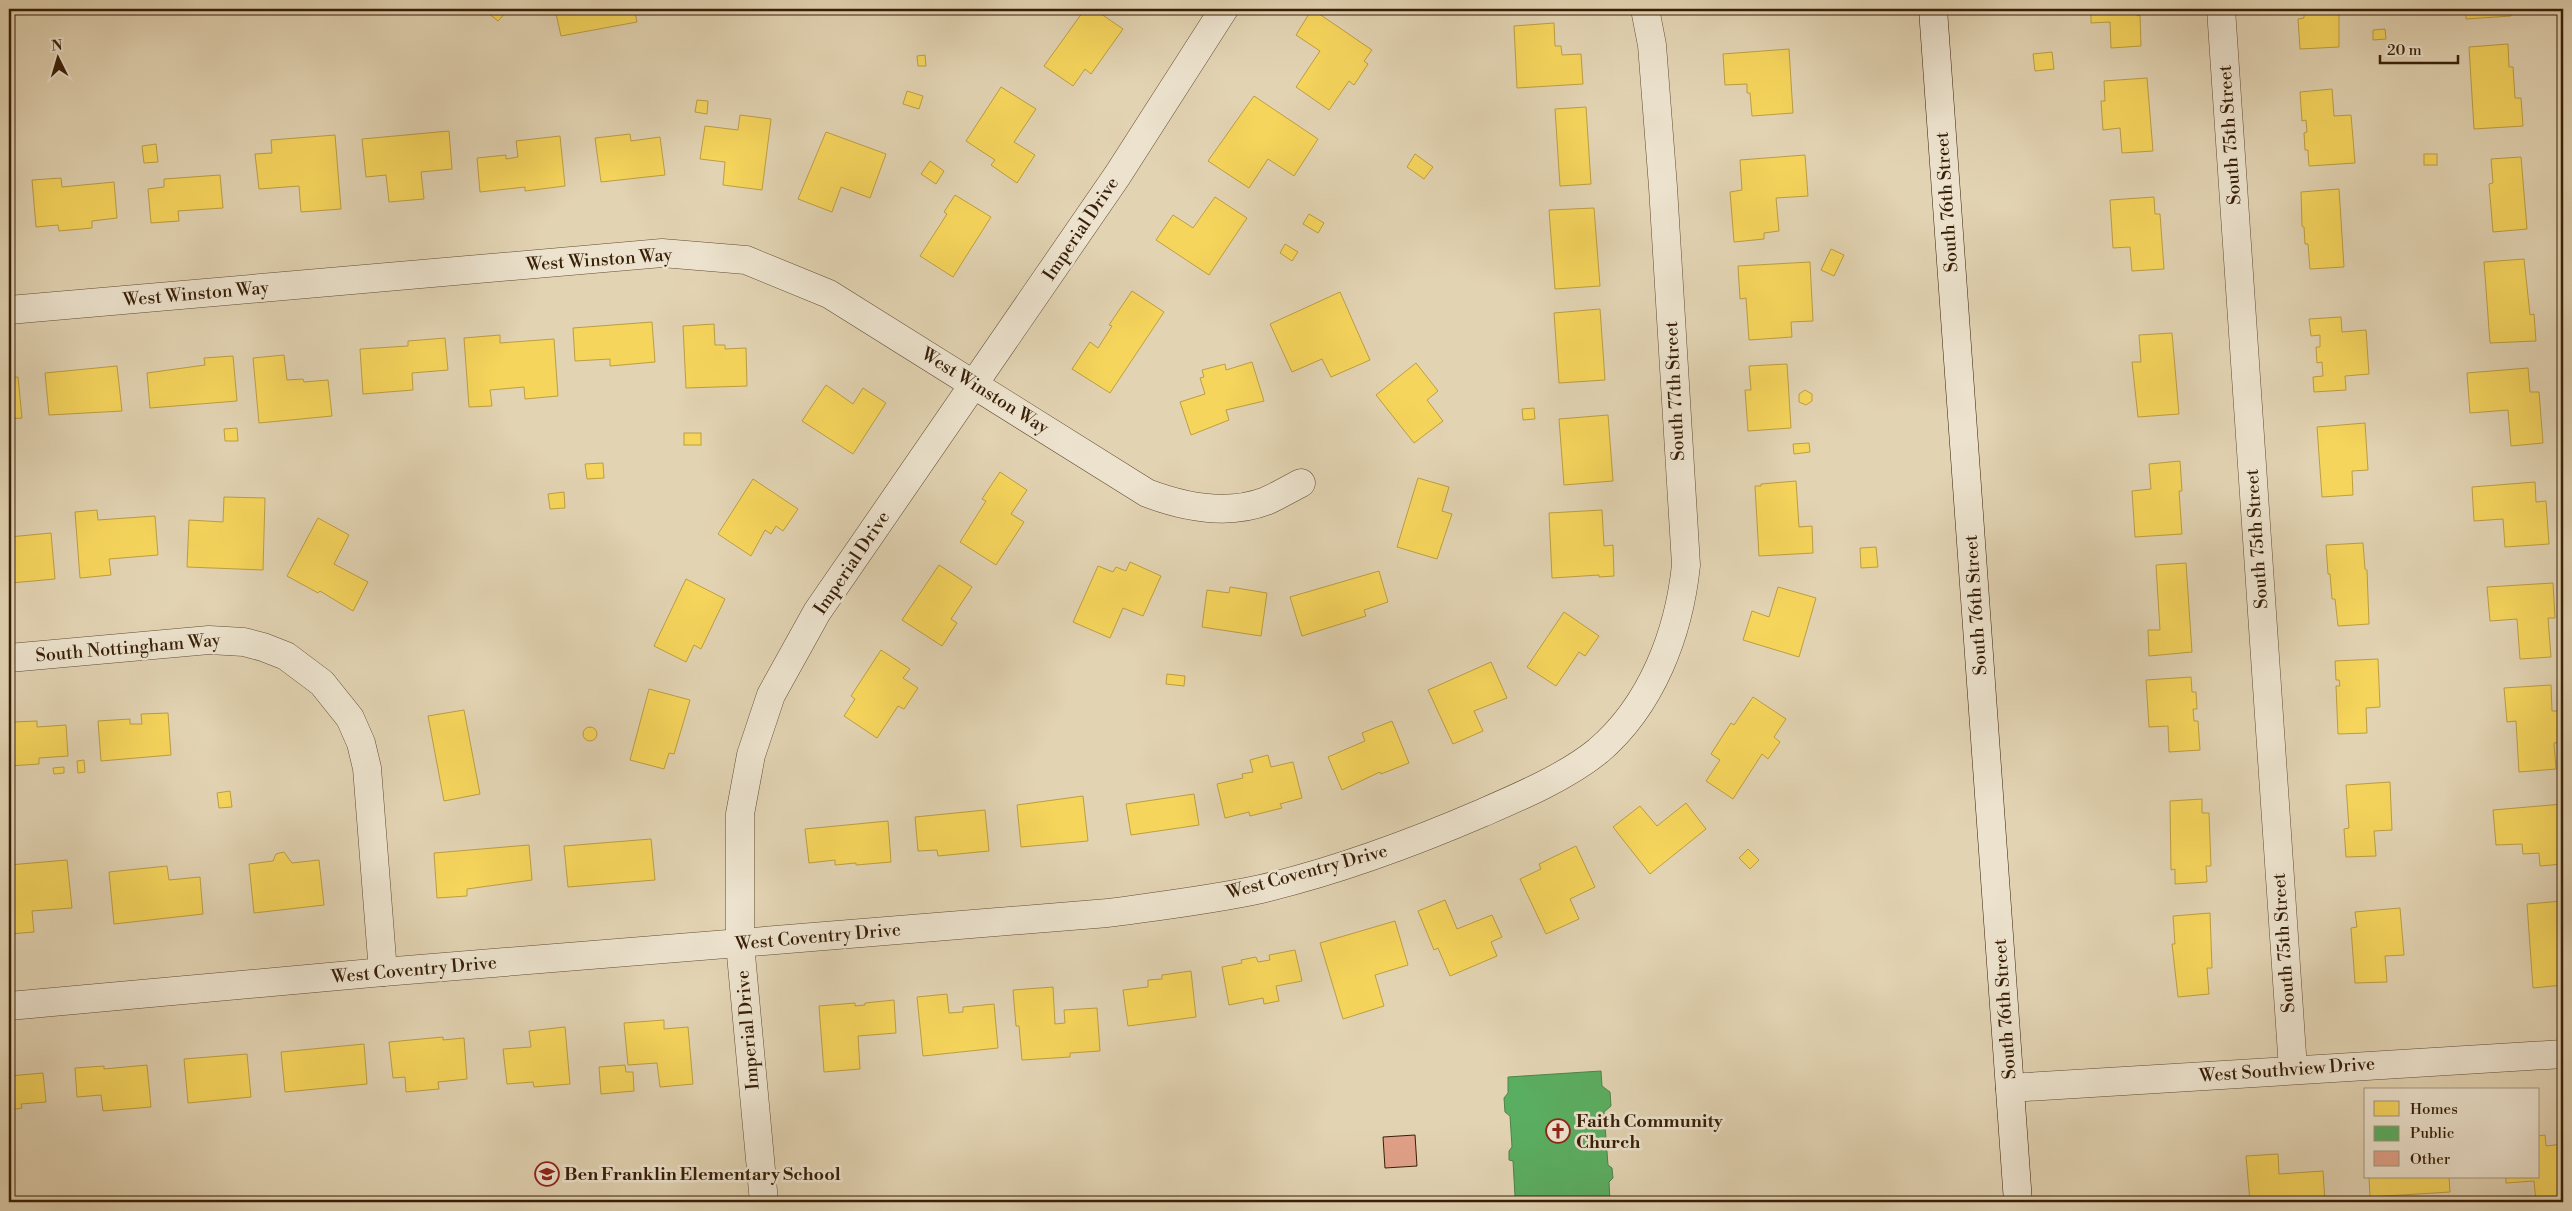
<svg xmlns="http://www.w3.org/2000/svg" width="2572" height="1211" font-family="'Libre Bodoni',serif">
<rect width="100%" height="100%" fill="#e2d3b2"/>
<filter id="stains"><feTurbulence type="fractalNoise" baseFrequency=".004" numOctaves="4"/><feColorMatrix values="0 0 0 0 .2 0 0 0 0 .09 0 0 0 0 .02 0 0 0 .5 -.17"/></filter>
<radialGradient id="worn" r=".72"><stop offset=".6" stop-color="#630" stop-opacity="0"/><stop offset="1" stop-color="#630" stop-opacity=".3"/></radialGradient>
<g fill="#f6d55c" stroke="#bd9e42">
<polygon points="483,9 509,9 498,21"/>
<polygon points="555,9 634,9 637,22 561,36"/>
<polygon points="1085,9 1094,9 1123,29 1091,74 1085,69 1073,86 1044,66"/>
<polygon points="1312,9 1372,50 1364,61 1368,64 1354,85 1349,81 1329,110 1296,87 1320,51 1296,35"/>
<polygon points="2091,9 2136,9 2137,16 2140,15 2141,46 2111,48 2110,22 2091,23"/>
<polygon points="2304,9 2339,9 2339,47 2300,49 2298,19 2304,18"/>
<polygon points="2466,9 2510,9 2511,16 2466,19"/>
<polygon points="1554,23 1555,46 1561,46 1562,55 1581,54 1583,84 1517,88 1514,26"/>
<polygon points="2385,29 2386,39 2373,40 2373,30"/>
<polygon points="2508,44 2509,67 2513,67 2515,98 2521,98 2523,126 2474,129 2469,47"/>
<polygon points="1789,49 1793,113 1752,116 1750,93 1747,93 1747,84 1725,85 1723,54"/>
<polygon points="2052,52 2054,69 2035,71 2033,54"/>
<polygon points="925,55 926,66 918,66 917,56"/>
<polygon points="2147,78 2153,151 2122,153 2120,128 2103,130 2101,101 2105,101 2104,81"/>
<polygon points="1001,87 1036,109 1014,142 1035,155 1017,183 991,165 995,160 966,141"/>
<polygon points="2332,89 2334,116 2351,115 2355,163 2309,166 2308,150 2305,150 2304,133 2307,132 2306,120 2302,121 2300,92"/>
<polygon points="907,91 923,96 919,109 903,104"/>
<polygon points="1254,96 1318,139 1294,176 1268,159 1249,188 1208,161"/>
<polygon points="697,100 708,101 707,114 695,112"/>
<polygon points="1586,107 1591,184 1560,186 1555,109"/>
<polygon points="740,115 771,119 762,190 723,185 725,162 700,159 705,126 738,130"/>
<polygon points="449,131 452,169 421,172 424,199 389,202 386,175 366,177 362,139"/>
<polygon points="826,132 886,154 870,198 841,187 832,212 798,199"/>
<polygon points="630,134 631,141 660,137 665,175 601,182 595,138"/>
<polygon points="335,135 341,209 301,212 299,186 259,189 255,154 272,153 271,140"/>
<polygon points="560,136 565,186 525,191 525,187 480,192 477,158 506,155 506,159 518,157 516,141"/>
<polygon points="156,144 158,162 144,163 142,146"/>
<polygon points="1415,154 1433,167 1424,179 1407,167"/>
<rect x="2424" y="154" width="13" height="11"/>
<polygon points="1805,155 1808,196 1776,198 1779,231 1764,233 1764,239 1734,242 1730,192 1742,190 1740,160"/>
<polygon points="2521,157 2527,229 2493,232 2489,184 2493,183 2491,159"/>
<polygon points="930,161 944,171 936,184 921,174"/>
<polygon points="220,175 223,208 178,211 179,221 151,223 148,189 164,187 164,179"/>
<polygon points="61,178 62,187 114,182 117,218 92,221 92,228 59,231 58,225 36,227 32,180"/>
<polygon points="2339,189 2344,267 2310,269 2308,244 2305,244 2304,227 2302,226 2301,192"/>
<polygon points="955,195 991,217 953,277 920,256 947,214 944,212"/>
<polygon points="1215,197 1247,218 1209,275 1156,240 1173,215 1193,228"/>
<polygon points="2154,197 2155,214 2160,214 2164,269 2132,271 2130,247 2113,248 2110,200"/>
<polygon points="1594,208 1600,286 1555,289 1549,210"/>
<polygon points="1309,214 1324,223 1318,233 1303,224"/>
<polygon points="1285,244 1298,252 1292,261 1280,253"/>
<polygon points="1831,249 1844,255 1834,276 1821,270"/>
<polygon points="2524,259 2530,315 2534,314 2536,341 2490,343 2484,262"/>
<polygon points="1810,262 1813,321 1791,322 1792,337 1749,340 1746,298 1740,299 1738,266"/>
<polygon points="1132,291 1164,312 1110,393 1072,369 1090,342 1098,348 1112,326 1109,325"/>
<polygon points="1340,292 1370,360 1331,377 1322,359 1292,372 1270,324"/>
<polygon points="1600,309 1605,380 1559,383 1554,313"/>
<polygon points="2341,317 2342,332 2366,330 2369,374 2345,376 2346,390 2314,392 2313,377 2323,376 2322,362 2317,363 2316,347 2320,347 2320,335 2311,336 2309,319"/>
<polygon points="652,322 655,362 610,366 610,359 575,361 573,328"/>
<polygon points="714,324 715,345 725,345 725,349 746,348 747,386 686,388 683,326"/>
<polygon points="2172,333 2179,414 2138,417 2132,362 2141,362 2139,335"/>
<polygon points="500,335 500,343 554,339 558,396 525,399 524,387 490,390 492,406 469,407 464,338"/>
<polygon points="445,338 448,370 412,373 413,390 363,394 360,349 408,346 408,341"/>
<polygon points="284,355 287,380 303,379 304,382 328,380 332,416 259,423 253,358"/>
<polygon points="233,356 237,401 150,408 147,373 205,365 204,358"/>
<polygon points="1252,362 1264,401 1226,410 1229,420 1191,435 1180,402 1205,394 1200,378 1204,377 1202,370 1225,364 1226,370"/>
<polygon points="1416,363 1438,391 1427,400 1443,421 1414,443 1376,395"/>
<polygon points="1787,364 1791,428 1748,431 1745,390 1751,390 1749,366"/>
<polygon points="117,366 122,411 49,415 45,373"/>
<polygon points="2528,368 2530,392 2539,392 2543,443 2511,446 2508,410 2470,413 2467,373"/>
<polygon points="18,377 22,418 9,419 9,378"/>
<polygon points="826,385 853,404 863,388 886,403 853,454 802,421"/>
<polygon points="1805,390 1812,394 1812,401 1806,405 1799,402 1799,394"/>
<polygon points="1534,408 1535,419 1523,420 1522,409"/>
<polygon points="1608,415 1613,481 1564,485 1559,419"/>
<polygon points="2365,423 2368,470 2352,471 2353,495 2322,497 2317,427"/>
<polygon points="237,428 238,441 225,441 224,429"/>
<rect x="684" y="433" width="17" height="12"/>
<polygon points="1809,443 1810,452 1794,454 1793,444"/>
<polygon points="2180,461 2182,491 2179,491 2182,534 2135,537 2132,491 2151,489 2149,464"/>
<polygon points="603,463 604,478 587,479 585,464"/>
<polygon points="1000,472 1027,490 1011,514 1024,522 996,565 960,542 986,501 982,499"/>
<polygon points="1418,478 1449,487 1442,511 1452,514 1437,559 1397,547"/>
<polygon points="753,479 798,509 783,531 776,526 771,534 765,530 751,556 718,534"/>
<polygon points="1796,481 1799,527 1812,526 1813,553 1759,556 1755,486 1761,486 1761,484"/>
<polygon points="2535,482 2536,502 2546,501 2549,544 2505,547 2503,519 2474,521 2472,487"/>
<polygon points="564,492 565,508 550,509 548,494"/>
<polygon points="224,497 265,498 263,570 187,567 189,520 223,522"/>
<polygon points="97,510 98,520 155,516 158,555 109,559 111,575 80,578 75,512"/>
<polygon points="1602,510 1604,546 1613,545 1614,576 1599,577 1599,575 1552,578 1549,513"/>
<polygon points="318,518 349,535 334,564 368,582 353,611 320,591 318,593 287,576"/>
<polygon points="51,533 55,579 11,583 9,537"/>
<polygon points="2363,543 2365,569 2367,570 2369,624 2338,626 2335,599 2332,599 2330,574 2328,574 2326,545"/>
<polygon points="1876,547 1878,567 1861,568 1860,548"/>
<polygon points="1130,562 1161,576 1143,616 1123,608 1110,638 1073,622 1098,566 1113,572 1116,567 1126,571"/>
<polygon points="2186,563 2192,652 2149,656 2148,630 2160,630 2156,565"/>
<polygon points="939,565 972,587 951,619 957,623 942,646 902,620"/>
<polygon points="1379,571 1388,602 1364,610 1366,616 1302,636 1290,597"/>
<polygon points="686,579 725,599 701,649 694,645 686,662 654,646"/>
<polygon points="2553,583 2555,618 2548,618 2551,657 2520,659 2517,619 2490,621 2487,587"/>
<polygon points="1230,587 1267,593 1261,636 1202,627 1207,590 1229,593"/>
<polygon points="1778,587 1816,598 1799,657 1743,640 1752,611 1769,617"/>
<polygon points="1564,612 1599,636 1585,656 1579,652 1556,686 1527,667"/>
<polygon points="881,650 910,669 903,678 918,688 904,709 898,706 877,738 844,716 855,699 851,696"/>
<polygon points="2378,659 2380,707 2366,708 2367,733 2338,734 2336,686 2340,686 2339,680 2336,680 2335,661"/>
<polygon points="1491,662 1507,698 1474,711 1483,731 1453,744 1428,690"/>
<polygon points="1167,674 1185,676 1184,686 1166,684"/>
<polygon points="2191,677 2192,692 2196,692 2197,709 2193,709 2194,721 2198,721 2200,750 2169,752 2168,726 2149,727 2146,680"/>
<polygon points="2551,685 2552,711 2560,711 2562,742 2554,743 2556,769 2519,772 2516,721 2507,722 2504,688"/>
<polygon points="649,689 690,700 674,754 669,753 664,769 630,760"/>
<polygon points="1753,697 1786,719 1774,737 1780,742 1768,759 1762,754 1733,799 1706,781 1720,760 1711,754 1731,723 1734,725"/>
<polygon points="464,710 480,794 444,801 428,716"/>
<polygon points="168,713 171,755 101,761 98,721 130,719 130,724 142,724 141,714"/>
<polygon points="37,721 37,727 66,725 68,756 39,758 39,764 9,766 9,725 13,725 13,722"/>
<polygon points="1392,721 1409,763 1381,774 1380,772 1342,790 1328,757 1365,741 1362,733"/>
<circle cx="590" cy="734" r="7"/>
<polygon points="1268,755 1271,767 1293,762 1302,798 1280,804 1282,808 1250,816 1249,812 1225,818 1217,784 1243,778 1242,774 1253,772 1250,760"/>
<polygon points="84,760 85,772 78,773 77,761"/>
<polygon points="64,767 64,773 54,774 53,768"/>
<polygon points="2390,782 2392,830 2374,831 2376,856 2346,857 2344,829 2349,828 2346,785"/>
<polygon points="230,791 232,807 219,808 217,793"/>
<polygon points="1194,794 1199,825 1131,835 1126,804"/>
<polygon points="1083,796 1088,841 1021,847 1017,805"/>
<polygon points="2202,799 2202,813 2209,813 2211,866 2206,866 2207,882 2175,884 2175,869 2171,870 2170,801"/>
<polygon points="1686,803 1706,829 1650,874 1613,827 1640,806 1657,826"/>
<polygon points="2563,804 2563,864 2540,866 2539,853 2523,854 2522,844 2496,845 2493,810"/>
<polygon points="985,810 989,851 938,856 937,850 918,851 915,817"/>
<polygon points="888,821 891,862 856,865 856,863 835,865 835,860 809,863 805,829"/>
<polygon points="651,839 655,880 568,887 564,846"/>
<polygon points="529,845 532,880 467,889 467,896 437,898 434,853"/>
<polygon points="1576,846 1595,887 1570,899 1579,919 1546,934 1520,879 1541,869 1539,864"/>
<polygon points="1748,849 1759,860 1750,869 1739,858"/>
<polygon points="284,852 292,863 319,860 324,905 254,913 249,864 273,861 276,854"/>
<polygon points="67,860 72,908 32,911 34,932 9,934 9,865"/>
<polygon points="167,866 169,880 200,877 203,914 114,924 109,872"/>
<polygon points="1445,900 1457,929 1492,915 1502,937 1491,942 1497,956 1450,976 1438,948 1434,950 1418,911"/>
<polygon points="2563,901 2563,985 2533,988 2527,904"/>
<polygon points="2400,908 2404,955 2385,956 2387,982 2355,983 2351,928 2357,927 2355,912"/>
<polygon points="2210,913 2212,968 2207,968 2209,994 2178,997 2172,944 2175,944 2173,916"/>
<polygon points="1395,921 1408,965 1375,975 1384,1006 1343,1019 1320,943"/>
<polygon points="1295,950 1302,981 1276,986 1279,1001 1264,1004 1263,998 1229,1005 1222,967 1242,963 1241,960 1256,957 1258,962 1270,960 1269,955"/>
<polygon points="1191,971 1196,1017 1128,1026 1123,990 1148,987 1148,980 1162,979 1162,975"/>
<polygon points="1053,987 1055,1024 1065,1023 1064,1010 1097,1008 1100,1051 1070,1053 1070,1057 1022,1060 1019,1026 1016,1026 1013,990"/>
<polygon points="947,994 949,1013 963,1012 963,1007 994,1004 998,1048 923,1056 917,997"/>
<polygon points="894,1000 896,1033 858,1036 860,1069 824,1072 819,1006 855,1003 855,1006 865,1005 865,1003"/>
<polygon points="664,1020 664,1029 688,1027 693,1084 660,1087 657,1063 628,1065 624,1023"/>
<polygon points="565,1027 570,1084 534,1087 533,1082 507,1084 503,1049 531,1047 529,1031"/>
<polygon points="443,1037 443,1040 464,1038 467,1079 438,1082 439,1089 406,1092 405,1077 393,1078 389,1042"/>
<polygon points="364,1044 367,1084 285,1092 281,1052"/>
<polygon points="247,1054 251,1097 188,1103 184,1059"/>
<polygon points="147,1065 151,1107 103,1111 101,1095 77,1097 75,1068 104,1066 104,1069"/>
<polygon points="625,1065 626,1072 633,1072 634,1091 601,1094 599,1067"/>
<polygon points="43,1073 46,1102 21,1104 22,1108 9,1110 9,1076"/>
<polygon points="2545,1135 2546,1146 2563,1144 2563,1202 2536,1202 2534,1181 2506,1183 2506,1177 2538,1177 2538,1136"/>
<polygon points="2278,1154 2279,1174 2323,1171 2325,1202 2250,1202 2246,1156"/>
<polygon points="2369,1177 2449,1177 2450,1192 2370,1197"/>
</g>
<polygon fill="#5aae61" stroke="#508346" points="1601,1071 1602,1086 1610,1092 1611,1106 1604,1112 1608,1165 1612,1168 1613,1178 1609,1182 1610,1202 1512,1202 1515,1196 1513,1161 1509,1160 1509,1151 1512,1147 1510,1116 1505,1112 1504,1098 1508,1093 1508,1077"/>
<polygon fill="#dfa087" stroke="#381f07" points="1415,1135 1417,1166 1385,1168 1383,1137"/>
<g fill="none" stroke-linecap="round" stroke-linejoin="round">
<g stroke="#624c32" stroke-width="29">
<g id="minor">
<polyline points="2221,9 2293,1069"/>
<path d="M9,310L662,253L746,260L829,294L1147,493C1184,507 1227,516 1266,501C1278,496 1289,489 1301,483"/>
<polyline points="9,658 209,640 244,642 263,647 286,656 322,683 350,718 361,743 367,768 383,972"/>
<path d="M9,1006L383,972L1108,913C1159,906 1211,900 1261,889C1337,871 1410,844 1482,813C1519,797 1566,777 1598,751C1652,705 1679,633 1686,565L1663,187L1652,45L1645,9"/>
<polyline points="2010,1088 2563,1054"/>
<polyline points="764,1202 740,944 740,814 751,755 771,695 817,612 1117,176 1224,9"/>
</g>
</g>
<g stroke="#381f07" stroke-width="29">
<polyline id="secondary" points="1933,9 2018,1202"/>
</g>
<use href="#minor" stroke="#ece2cd" stroke-width="28"/>
<use href="#secondary" stroke="#ece2cd" stroke-width="28"/>
</g>
<defs>
<g id="church-ring" transform="scale(1.25)"><circle r="9.5" fill="#ece2cd" stroke="#8f2418" stroke-width="1.5"/><path d="M-1.2-6h2.4v3.5h3.3v2.4h-3.3V6h-2.4V-.1h-3.3v-2.4h3.3Z" fill="#8f2418"/></g>
<g id="school-ring" transform="scale(1.25)"><circle r="9.5" fill="#ece2cd" stroke="#8f2418" stroke-width="1.5"/><path d="M0-5L7-2L0 1L-7-2ZM-4 1L0 2.5L4 1V4Q0 6-4 4Z" fill="#8f2418"/></g>
</defs>
<g fill-rule="evenodd">
<use href="#church-ring" x="1558" y="1131"/>
<use href="#school-ring" x="547" y="1174"/>
</g>
<g text-anchor="middle" dominant-baseline="central" stroke-width="5" stroke-linejoin="round" paint-order="stroke">
<g font-size="18" fill="#381f07" stroke="#ece2cd">
<text transform="translate(2230 135) rotate(-94)">South 75th Street</text>
<text transform="translate(1947 202) rotate(-94)">South 76th Street</text>
<text transform="translate(1081 229) rotate(-56)">Imperial Drive</text>
<text transform="translate(599 260) rotate(-4)">West Winston Way</text>
<text transform="translate(196 294) rotate(-5)">West Winston Way</text>
<text transform="translate(985 391) rotate(32)">West Winston Way</text>
<text transform="translate(1675 391) rotate(-93)">South 77th Street</text>
<text transform="translate(2257 539) rotate(-94)">South 75th Street</text>
<text transform="translate(852 563) rotate(-56)">Imperial Drive</text>
<text transform="translate(1976 605) rotate(-94)">South 76th Street</text>
<text transform="translate(128 648) rotate(-5)">South Nottingham Way</text>
<text transform="translate(1307 872) rotate(-15)">West Coventry Drive</text>
<text transform="translate(818 937) rotate(-5)">West Coventry Drive</text>
<text transform="translate(2284 943) rotate(-94)">South 75th Street</text>
<text transform="translate(414 970) rotate(-5)">West Coventry Drive</text>
<text transform="translate(2005 1009) rotate(-94)">South 76th Street</text>
<text transform="translate(748 1030) rotate(-95)">Imperial Drive</text>
<text transform="translate(2287 1070) rotate(-4)">West Southview Drive</text>
</g>
<g font-size="18" font-weight="bold" fill="#381f07" stroke="#ece2cd" text-anchor="start">
<text x="1576" y="1121">Faith Community<tspan x="1576" dy="21">Church</tspan></text>
<text x="564" y="1174">Ben Franklin Elementary School</text>
</g>
</g>
<rect width="2572" height="1211" fill="none" stroke="#e2d3b2" stroke-width="30"/>
<rect x="10" y="10" width="2552" height="1191" fill="none" stroke="#381f07" stroke-width="2.5"/>
<rect x="15" y="15" width="2542" height="1181" fill="none" stroke="#381f07"/>
<rect x="2364" y="1088" width="175" height="90" fill="#ece2cd" stroke="#a4947e"/>
<rect x="2374" y="1101" width="25" height="15" fill="#f6d55c" stroke="#a4947e"/>
<text x="2410" y="1114" font-size="15" fill="#381f07">Homes</text>
<rect x="2374" y="1126" width="25" height="15" fill="#5aae61" stroke="#a4947e"/>
<text x="2410" y="1138" font-size="15" fill="#381f07">Public</text>
<rect x="2374" y="1151" width="25" height="15" fill="#dfa087" stroke="#a4947e"/>
<text x="2410" y="1164" font-size="15" fill="#381f07">Other</text>
<g transform="translate(58 58) rotate(355)" stroke="#ece2cd" stroke-width="4" paint-order="stroke">
<path d="M0-4L9 19L0 12L-9 19Z" fill="#381f07"/>
<text y="-8" font-size="14" font-weight="bold" text-anchor="middle" fill="#381f07">N</text>
</g>
<path d="M2380 55v8h78v-8" fill="none" stroke="#381f07" stroke-width="2.5"/>
<text x="2387" y="55" font-size="15" fill="#381f07" stroke="#ece2cd" stroke-width="4" paint-order="stroke">20 m</text>
<rect width="100%" height="100%" filter="url(#stains)"/>
<rect width="100%" height="100%" fill="url(#worn)"/>
</svg>
